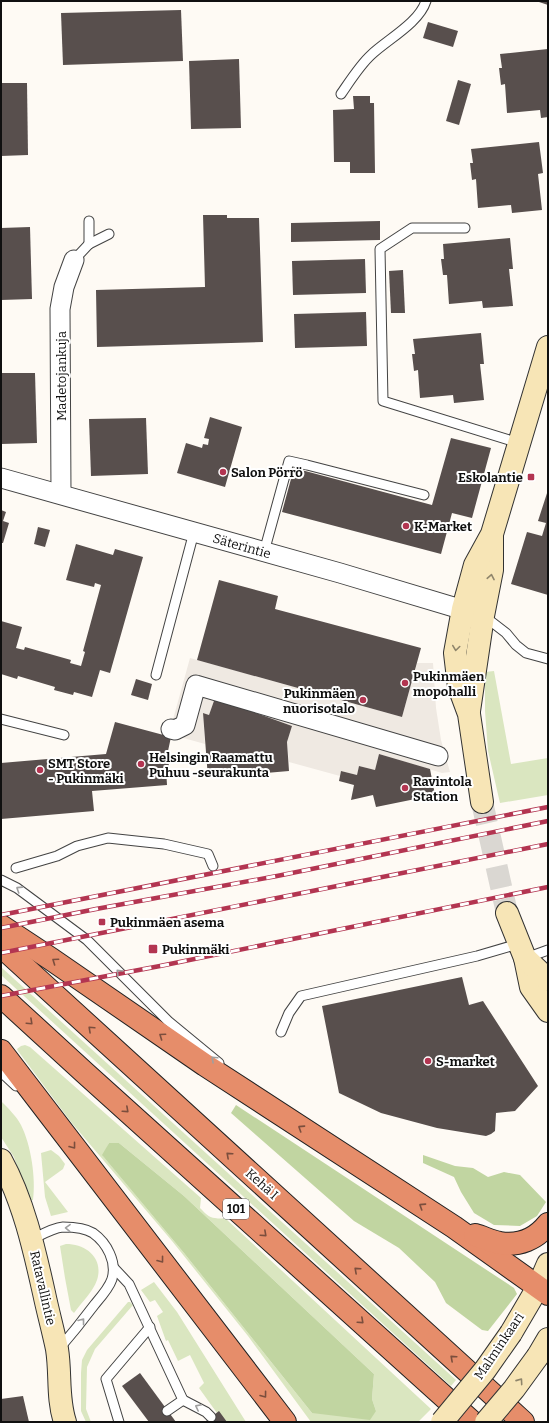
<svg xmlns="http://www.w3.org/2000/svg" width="549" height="1423" font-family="Bitter,serif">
<rect width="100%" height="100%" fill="#fefaf4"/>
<g fill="#dae6c0" fill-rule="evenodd">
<polygon points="494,671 511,764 548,758 548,795 500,803 488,751 485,711 485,672"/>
<polygon points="1,967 456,1380 451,1386 1,975"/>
<path d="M25,1045L30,1047L201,1198L200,1208C204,1212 209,1218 215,1218C219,1219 222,1218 226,1219L431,1409L418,1422H311L248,1336L172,1241L71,1122L18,1051L17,1049L21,1046ZM109,1143H119L184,1196L374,1374L372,1399L376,1411L312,1413L184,1253L103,1156Z"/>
<path d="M1,1101C8,1108 17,1117 21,1125C31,1145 36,1178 33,1200L29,1201L14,1157L1,1137Z"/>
<polygon points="51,1150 59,1156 65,1164 63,1169 45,1182 68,1212 51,1216 45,1197 41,1153"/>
<path d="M66,1244C86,1244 104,1258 97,1280C93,1292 81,1303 74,1313L71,1310L65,1278L60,1246Z"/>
<polygon points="154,1282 177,1312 246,1422 227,1422 217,1413 199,1388 204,1383 190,1355 178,1361 168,1340 166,1341 157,1316 163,1312 155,1300 150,1302 141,1290"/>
<polygon points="128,1302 130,1302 133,1305 95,1349 87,1367 86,1409 91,1422 86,1422 81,1411 81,1373 82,1360 87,1350"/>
</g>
<g fill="#c1d5a1">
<polygon points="236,1105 514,1288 517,1294 488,1331 482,1330 446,1303 435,1282 399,1248 354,1221 231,1113"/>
<polygon points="109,1143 119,1143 184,1196 374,1374 372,1399 376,1411 370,1420 312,1413 184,1253 102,1155"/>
<polygon points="423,1155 455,1166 473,1168 488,1177 504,1172 520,1175 546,1202 537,1216 520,1226 494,1225 474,1213 461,1192 454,1177 423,1163"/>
</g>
<polygon fill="#efe9e2" points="190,658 402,717 417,663 433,663 436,708 441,740 450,772 442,773 379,754 375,770 359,766 357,775 341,771 340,776 289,762 287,742 292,726 215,698 209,715 203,713 205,744 169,734"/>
<g fill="#584f4d">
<polygon points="536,1 548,1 548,5"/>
<polygon points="181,10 183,61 63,65 61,13"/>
<polygon points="428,22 458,31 453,47 423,38"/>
<polygon points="548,49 548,117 541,118 540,110 507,113 505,84 501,85 499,68 502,68 500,54"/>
<polygon points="239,59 241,128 191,129 189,61"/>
<polygon points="458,80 471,84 459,125 446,121"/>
<polygon points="1,83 27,83 28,155 1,156"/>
<polygon points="353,96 370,96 370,103 374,103 375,173 350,173 350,162 334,162 333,110 354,109"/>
<polygon points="539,142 543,173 538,174 542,210 512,213 511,205 478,208 476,179 472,180 470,163 473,163 471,149"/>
<polygon points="203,215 227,215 227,218 259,218 263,342 97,347 96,290 205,287"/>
<polygon points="380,221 380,240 291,242 291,223"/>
<polygon points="30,227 32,299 1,300 1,228"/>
<polygon points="510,238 513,269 509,269 513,306 483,308 482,301 449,304 447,275 443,275 441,259 444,259 443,244"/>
<polygon points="365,259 366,293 293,295 292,261"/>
<polygon points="403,270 405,313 391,313 389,271"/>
<polygon points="366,312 367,346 295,348 294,314"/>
<polygon points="481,333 484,364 480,364 484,400 454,403 453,395 420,398 418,370 414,371 412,354 415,354 413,339"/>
<polygon points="1,373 35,373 37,443 1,444"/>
<polygon points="210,417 242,427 225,487 177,473 186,443 202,448 203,444 208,445 209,439 204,438"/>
<polygon points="146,418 148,474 91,476 89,419"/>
<polygon points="451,438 491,448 472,518 452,513 441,554 282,512 294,468 432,505"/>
<polygon points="548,490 548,595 511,584 527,532 542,536 546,523 538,521"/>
<polygon points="1,510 6,512 3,521 9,523 3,543 1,543"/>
<polygon points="38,527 50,530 45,547 34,544"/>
<polygon points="76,544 113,555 115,549 143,557 110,673 100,670 92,697 74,692 73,695 54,690 55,687 18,676 17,679 1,674 1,621 22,627 16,648 24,650 25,647 71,660 70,663 81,666 85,652 83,651 101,585 95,583 94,587 66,580"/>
<polygon points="219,580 278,596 275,609 421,648 402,717 197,660"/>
<polygon points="136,679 152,684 148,700 131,695"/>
<polygon points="215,698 292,726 287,742 289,771 208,778 203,713 209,715"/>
<polygon points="115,722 171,737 168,751 169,769 166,769 167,785 92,791 94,811 1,819 1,763 106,754"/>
<polygon points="379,754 430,769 435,795 376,807 373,795 351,800 354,785 339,781 341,771 357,775 359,766 375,770"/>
<polygon points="462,977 469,1005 483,1001 538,1086 515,1111 496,1113 495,1131 491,1134 486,1136 437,1128 381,1113 339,1093 322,1006"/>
<polygon points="140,1373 176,1422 149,1422 122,1386"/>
<polygon points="23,1396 29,1422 1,1422 1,1399"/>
<polygon points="219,1411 227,1422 204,1422 206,1421"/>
</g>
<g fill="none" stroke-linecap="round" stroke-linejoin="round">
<polyline stroke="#dad7d2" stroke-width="22" stroke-dasharray="22 11" stroke-linecap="butt" points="482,802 507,913"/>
<g stroke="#434343" stroke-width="11">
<g id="lane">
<path d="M341,94C350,81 360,65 371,55C388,39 419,23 426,1"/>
<polyline points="465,228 412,228 380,249 383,401 519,443"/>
<polyline points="89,244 89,221"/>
<polyline points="74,260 89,244 109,234"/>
<polyline points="264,552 289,461 307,465 424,495"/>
<polyline points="484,616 506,633 516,645 526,653 548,659"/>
<polyline points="156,675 194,532"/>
<polyline points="1,719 64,735"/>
<polyline points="16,868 57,856 77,846 108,838 164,844 208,854 213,866"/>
<polyline points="1,880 17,888 87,940 168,1021 219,1063"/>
<polyline points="526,958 548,950"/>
<polyline points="281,1032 289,1013 301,996 477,956 518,944"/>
<polyline points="1,1072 16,1086"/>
<path d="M31,1240C41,1235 52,1228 63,1227C72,1227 85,1228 93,1233C107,1243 117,1262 112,1279C109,1288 101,1297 95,1304C83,1320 71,1335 58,1350"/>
<polyline points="114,1268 129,1284 183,1400 167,1411"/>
<polyline points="183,1400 206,1412 211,1417"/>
<polyline points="119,1422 106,1379 150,1327"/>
</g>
</g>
<g stroke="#434343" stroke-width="21">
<g id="street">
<polyline points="1,478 340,573 477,614"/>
<polyline points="61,494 60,309 64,287 74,260"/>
<polyline points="171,729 175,730 185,725 196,685 438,756"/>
</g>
</g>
<g stroke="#323232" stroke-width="24">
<g id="secondary">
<polyline points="469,711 483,616 492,570 492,537"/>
<polyline points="482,802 469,714 459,687 455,653 463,609 475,565 492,534 548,347"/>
<polyline points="507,913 525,958 531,987 548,1011"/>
<polyline points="525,958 548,980"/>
<path d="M1,1160C23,1200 34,1248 44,1293C48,1312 53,1330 57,1349C61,1374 57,1398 65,1422"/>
<polyline points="511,1333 538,1287 548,1264"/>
<polyline points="538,1356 548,1339"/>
</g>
</g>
<g stroke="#212121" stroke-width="24">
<g id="highway">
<polyline points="1,926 51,959 205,1065 454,1227 548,1294"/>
<polyline points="1,946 523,1422"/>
<polyline points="1,996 85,1073 472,1422"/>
<polyline points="1,1051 285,1422"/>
<path d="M475,1235C483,1237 492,1242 500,1243C519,1246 536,1239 548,1224"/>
</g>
</g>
<use href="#lane" stroke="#fff" stroke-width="9"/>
<use href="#street" stroke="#fff" stroke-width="19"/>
<use href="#secondary" stroke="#f7e5b6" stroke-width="22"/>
<use href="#highway" stroke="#e68d6a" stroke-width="22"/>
<g stroke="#b33551" stroke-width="4.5">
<g id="rail">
<polyline points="1,915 548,807"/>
<polyline points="1,928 96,909 277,876 548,821"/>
<polyline points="1,953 548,844"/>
<polyline points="1,996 160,966 548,887"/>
</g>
</g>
<use href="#rail" stroke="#fff" stroke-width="3" stroke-dasharray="9" stroke-linecap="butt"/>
<g stroke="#323232" stroke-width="24" stroke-linecap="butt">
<g id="secondary-bridge">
<polyline points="442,1422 485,1370 511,1333"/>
<polyline points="486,1422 514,1389 538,1356"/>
</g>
</g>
<use href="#secondary-bridge" stroke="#f7e5b6" stroke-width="22"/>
</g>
<defs><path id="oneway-chevron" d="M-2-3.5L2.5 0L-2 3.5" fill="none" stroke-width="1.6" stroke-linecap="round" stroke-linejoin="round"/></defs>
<g stroke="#8f856b">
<use href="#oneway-chevron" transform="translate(491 577) rotate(-79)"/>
<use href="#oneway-chevron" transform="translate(456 648) rotate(98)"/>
<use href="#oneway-chevron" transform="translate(520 1381) rotate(-55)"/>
</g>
<g stroke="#9f9f9f">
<use href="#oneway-chevron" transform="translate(19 889) rotate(-147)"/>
<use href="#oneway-chevron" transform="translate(119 972) rotate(-135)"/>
<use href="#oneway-chevron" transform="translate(214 1059) rotate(-137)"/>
<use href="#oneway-chevron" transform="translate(68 1228) rotate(-179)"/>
<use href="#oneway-chevron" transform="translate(82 1321) rotate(-52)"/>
<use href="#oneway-chevron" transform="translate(198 1407) rotate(-153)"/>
</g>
<g stroke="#7b4e3d">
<use href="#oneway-chevron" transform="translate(55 961) rotate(-145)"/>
<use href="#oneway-chevron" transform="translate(30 1022) rotate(43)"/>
<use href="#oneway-chevron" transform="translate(91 1029) rotate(-137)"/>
<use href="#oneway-chevron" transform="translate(162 1036) rotate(-145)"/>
<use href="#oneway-chevron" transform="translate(126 1110) rotate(42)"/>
<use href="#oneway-chevron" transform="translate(301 1128) rotate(-147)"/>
<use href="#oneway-chevron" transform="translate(73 1146) rotate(52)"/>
<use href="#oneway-chevron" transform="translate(229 1155) rotate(-138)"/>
<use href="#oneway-chevron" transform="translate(422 1206) rotate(-147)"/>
<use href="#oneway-chevron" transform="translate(264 1234) rotate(42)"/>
<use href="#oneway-chevron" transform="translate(161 1260) rotate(52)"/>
<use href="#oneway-chevron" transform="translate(357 1270) rotate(-138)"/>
<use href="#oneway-chevron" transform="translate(361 1321) rotate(42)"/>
<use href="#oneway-chevron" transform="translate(453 1358) rotate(-138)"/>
<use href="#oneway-chevron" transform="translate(264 1395) rotate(53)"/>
</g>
<g fill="#b33551" stroke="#fff" stroke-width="1.5">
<circle cx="223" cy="472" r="4"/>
<rect x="527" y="473" width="8" height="8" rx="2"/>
<circle cx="406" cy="526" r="4"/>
<circle cx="405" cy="683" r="4"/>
<circle cx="363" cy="700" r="4"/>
<circle cx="141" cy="764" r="4"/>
<circle cx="40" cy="770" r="4"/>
<circle cx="405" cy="788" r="4"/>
<rect x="98" y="918" width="8" height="8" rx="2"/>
<rect x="148" y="944" width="10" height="10" rx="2"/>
<circle cx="428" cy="1061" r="4"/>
</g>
<g text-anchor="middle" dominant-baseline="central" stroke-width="4" stroke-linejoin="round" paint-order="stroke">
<rect fill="#fff" stroke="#585858" stroke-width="1" x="223" y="1199" width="26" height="20" rx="3"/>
<g font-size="12" font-weight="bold" fill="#101010">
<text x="236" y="1209">101</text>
</g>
<g font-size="13" fill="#101010" stroke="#fff">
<text transform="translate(61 376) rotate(-90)">Madetojankuja</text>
<text transform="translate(242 546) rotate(16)">Säterintie</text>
<text transform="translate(262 1184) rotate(42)">Kehä I</text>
<text transform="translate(43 1288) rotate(77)">Ratavallintie</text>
<text transform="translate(499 1346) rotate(-56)">Malminkaari</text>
</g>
<g font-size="13" font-weight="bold" fill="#101010" stroke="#fff" text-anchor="start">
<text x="231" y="472">Salon Pörrö</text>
<text x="523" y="477" text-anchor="end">Eskolantie</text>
<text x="414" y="526">K-Market</text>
<text x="413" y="676">Pukinmäen<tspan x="413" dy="15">mopohalli</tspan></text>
<text x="355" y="693" text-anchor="end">Pukinmäen<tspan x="355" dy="15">nuorisotalo</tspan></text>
<text x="149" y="757">Helsingin Raamattu<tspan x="149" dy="15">Puhuu -seurakunta</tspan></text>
<text x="48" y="763">SMT Store<tspan x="48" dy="15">- Pukinmäki</tspan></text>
<text x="413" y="781">Ravintola<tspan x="413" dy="15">Station</tspan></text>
<text x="110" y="922">Pukinmäen asema</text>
<text x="162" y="949">Pukinmäki</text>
<text x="436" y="1061">S-market</text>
</g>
</g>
<rect width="549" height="1423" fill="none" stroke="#101010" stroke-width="4"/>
</svg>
